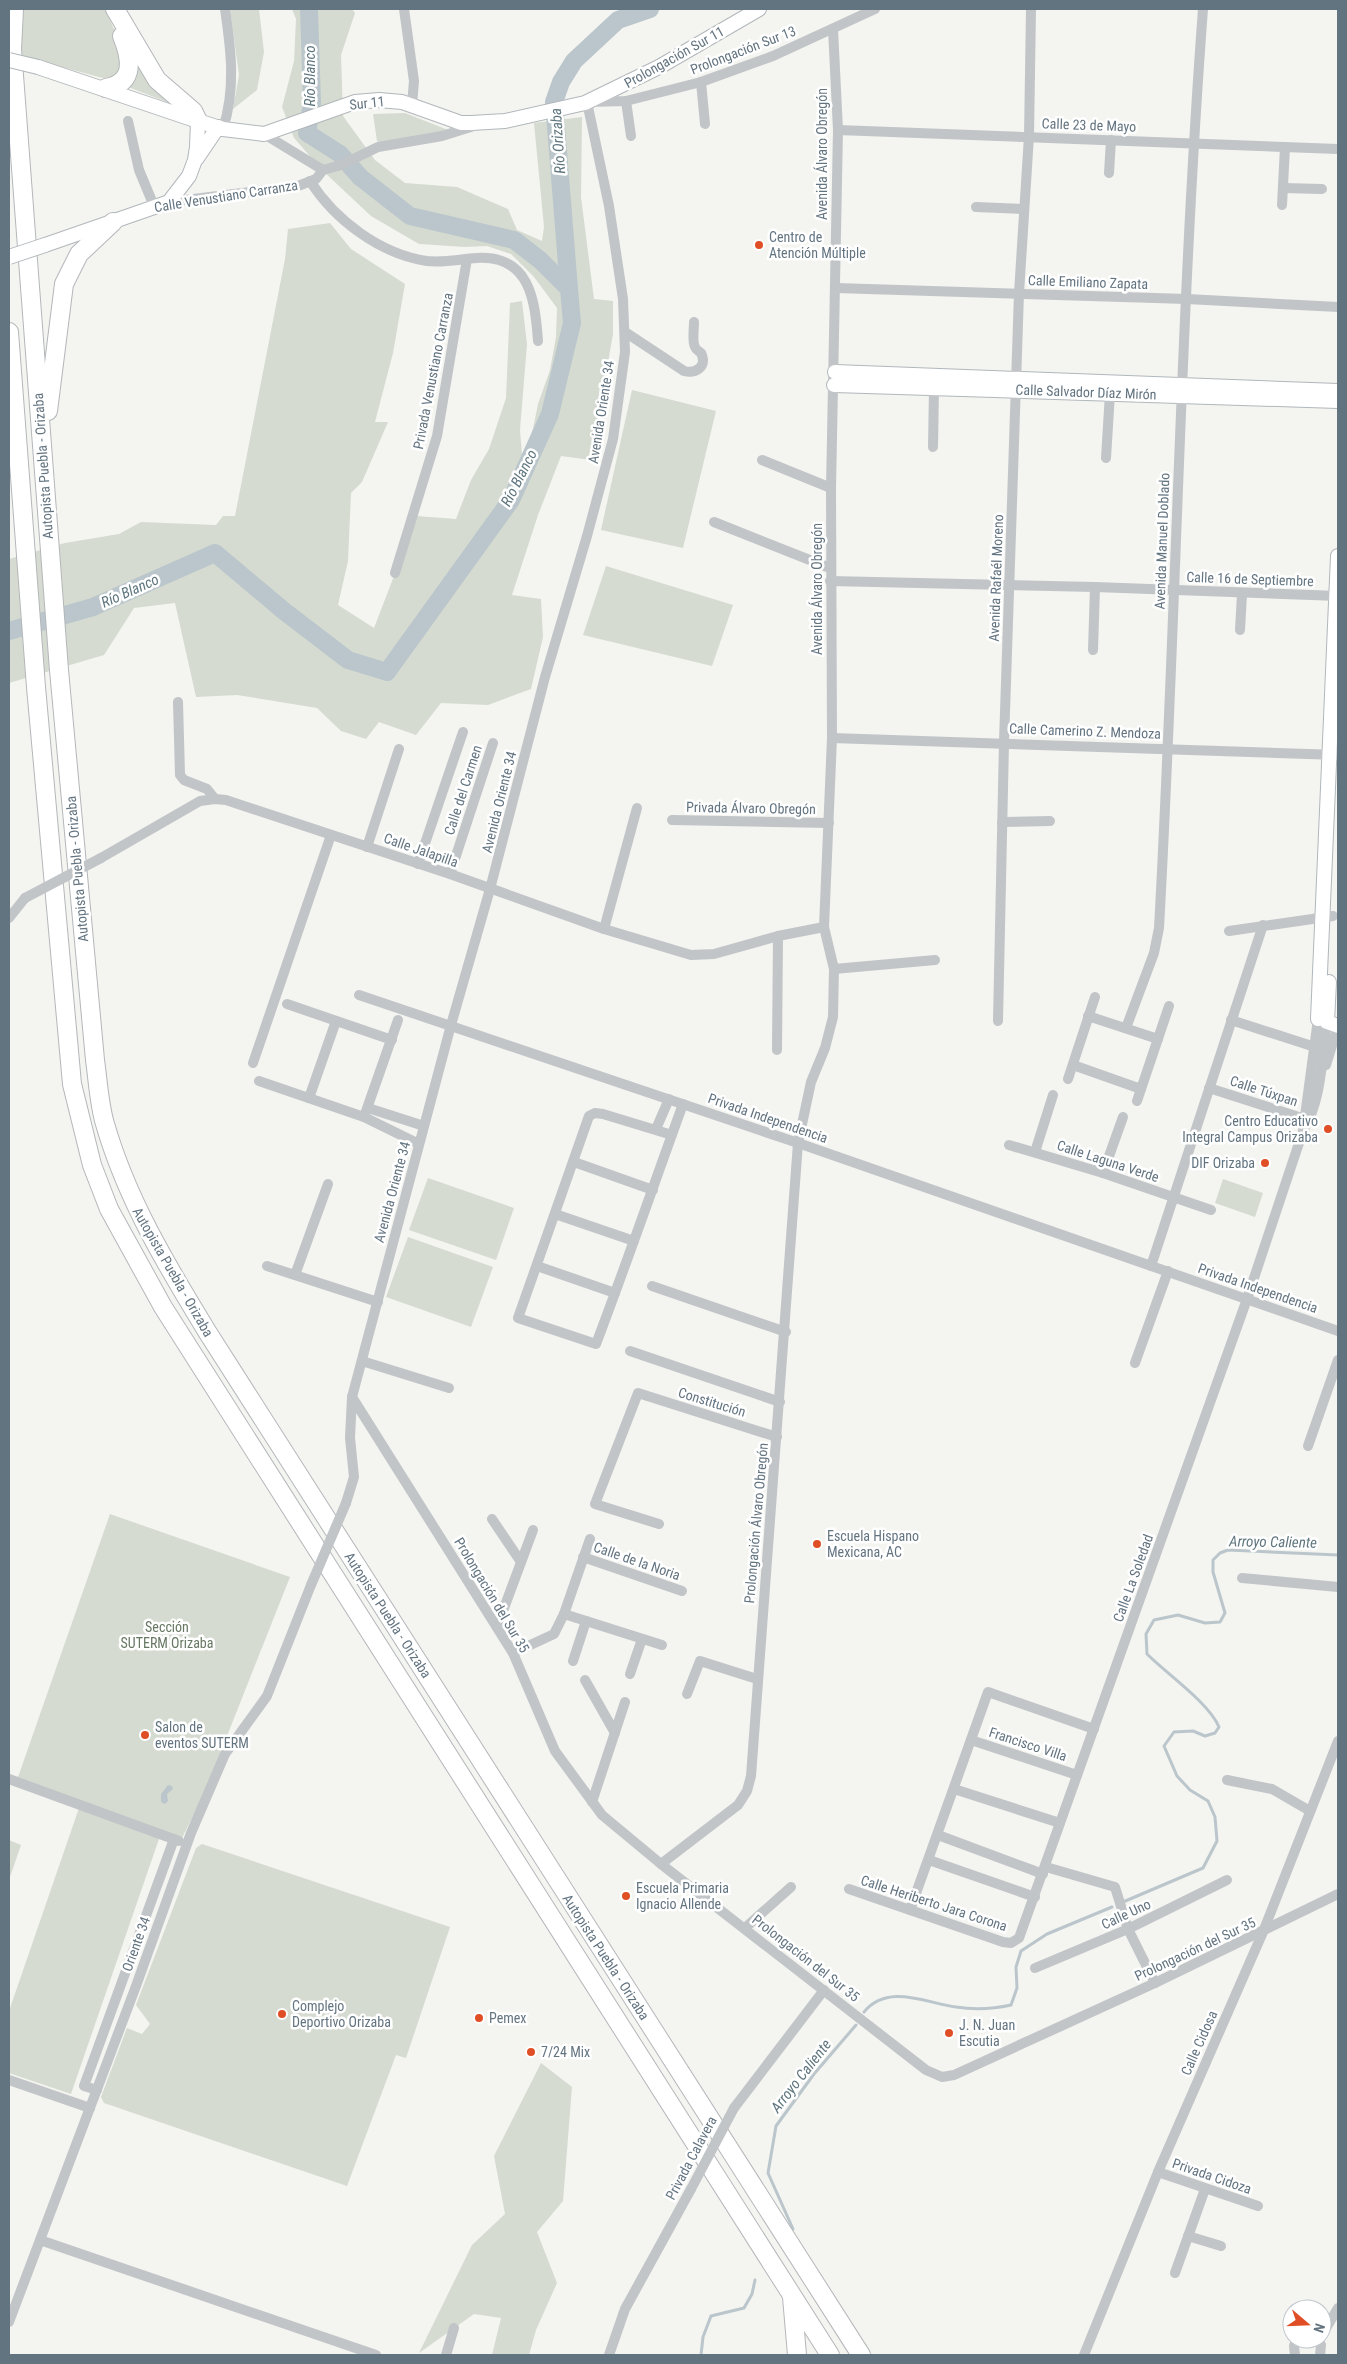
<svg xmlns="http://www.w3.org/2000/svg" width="1347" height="2364" font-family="'Roboto Condensed',sans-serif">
<rect width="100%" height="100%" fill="#f4f4f0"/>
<g fill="#d5dbd1">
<polygon points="21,9 105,9 125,54 125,67 110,80 18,55"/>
<polygon points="230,9 259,9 264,52 257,90 233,109 239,75"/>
<polygon points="292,9 352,9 355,13 341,55 343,116 375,160 405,183 457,187 508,209 517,230 542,241 544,227 534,123 582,117 581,197 594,299 613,301 613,334 591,460 561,456 538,515 512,595 541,599 543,637 531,689 488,705 441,703 416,735 379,722 366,739 341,731 317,708 237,695 196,697 175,603 134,608 104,655 9,683 9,559 65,543 119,534 141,522 216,525 223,516 235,516 285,259 288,229 330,223 351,249 405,284 393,353 375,422 388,422 362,482 351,493 348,561 338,605 374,628 417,516 456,519 471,480 489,449 506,398 510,303 522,301 527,344 520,430 522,455 532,434 538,404 550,370 556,337 557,308 534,277 511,254 487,246 465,247 419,244 371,216 323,171 294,138 282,107 294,61 296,19"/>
<polygon points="132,49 183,108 128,87"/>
<polygon points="405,113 448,130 384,144 377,141 373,114"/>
<polygon points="632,390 716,411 683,548 601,530"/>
<polygon points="606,566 733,605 712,666 583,635"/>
<polygon points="428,1178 514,1208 496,1260 409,1230"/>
<polygon points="1223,1179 1263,1193 1255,1217 1215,1203"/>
<polygon points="408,1237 493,1267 471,1327 386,1297"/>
<polygon points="110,1514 290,1577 204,1794 182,1838 17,1780"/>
<polygon points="79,1808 160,1836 71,2094 9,2073 9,2011"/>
<polygon points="9,1840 21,1845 9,1880"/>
<polygon points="202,1844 450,1927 406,2058 396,2055 347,2186 104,2103 101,2097 127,2028 142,2034 150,2024 136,2005 196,1848"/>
<polygon points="541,2063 572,2087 563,2201 537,2232 557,2283 536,2330 529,2355 492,2355 501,2318 474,2314 419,2353 472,2245 505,2214 494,2156"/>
</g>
<polygon fill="#bac6cb" points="168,1785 172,1786 173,1789 167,1794 168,1801 165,1804 161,1802 161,1794"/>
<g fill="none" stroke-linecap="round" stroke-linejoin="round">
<g stroke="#bac6cb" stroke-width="3">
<path d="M1123,1902L1203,1868L1217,1841L1215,1817L1208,1801L1190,1790L1177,1776L1164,1746L1174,1732L1193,1731L1205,1736L1215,1733L1219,1727C1209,1703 1167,1674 1147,1654L1146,1634L1154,1620L1178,1615L1205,1623L1220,1622L1225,1613L1213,1572V1560L1220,1553L1228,1550L1338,1555"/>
<path d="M864,2012C888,1983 926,2003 956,2007C975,2010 993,2009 1011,2005L1017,1988L1016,1967L1021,1951L1047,1934L1112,1907"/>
<polyline points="793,2229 768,2173 776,2126 814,2074 856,2025"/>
<polyline points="701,2355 703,2337 711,2316 744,2308 752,2294 755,2280"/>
</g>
<g stroke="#bac6cb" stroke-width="18">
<polyline points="569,289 554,102 561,82 574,61 618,20 650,9"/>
<polyline points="9,631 93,607 215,553 284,611 348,660 387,672 511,500 550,414 572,323 569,289 540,260 514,240 410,216 360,177 340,154 307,133 312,103 309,9"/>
</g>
<g stroke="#b1b7bb" stroke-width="16">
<g id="secondary">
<polyline points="38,67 198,121 223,129 264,134 355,102 379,100 402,102 461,123 471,123 505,121 585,103 659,67 759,9"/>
<polyline points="197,158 218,127"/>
<polyline points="45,245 169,202 189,176 195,160 197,147 198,121"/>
<polyline points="835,372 1338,391"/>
<polyline points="834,385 1338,401"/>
<polyline points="1329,982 1327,1022 1338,1026"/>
<polyline points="1318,1019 1338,556"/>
</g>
</g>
<g stroke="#b4b7ba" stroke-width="20">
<g id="highway">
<path d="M14,9L12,49L59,670L95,1060C98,1081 99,1104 105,1124C127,1200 167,1266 208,1333L861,2355"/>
<polyline points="115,9 157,80 193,111 198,121"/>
<path d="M106,88C136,83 131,58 122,36"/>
<polyline points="9,332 36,687 72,1084 92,1165 109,1209 163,1307 830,2355"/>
<polyline points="48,411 64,284 79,254 113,222"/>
<polyline points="792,2297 797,2355"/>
</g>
</g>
<g stroke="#c1c5c8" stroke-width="10">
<polyline points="404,9 414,81 412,105"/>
<polyline points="701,82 705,124"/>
<polyline points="626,101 631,136"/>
<polyline points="128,121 139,170 154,206"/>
<path d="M223,129C236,88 231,50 225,9"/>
<polyline points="838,130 1338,149"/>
<polyline points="264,134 323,170"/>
<polyline points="1109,173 1111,140"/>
<path d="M310,181C335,220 380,254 427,261C444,263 460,259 477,258C530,255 535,300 538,341"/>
<polyline points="1283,188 1322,189"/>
<polyline points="169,202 298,186 316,179 323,170 341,165 378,147 442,136 474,126"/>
<polyline points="1282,205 1285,147"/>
<polyline points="976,207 1024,209"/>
<polyline points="836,288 1187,299 1338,307"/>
<path d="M625,332L684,371C695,374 708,367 701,353C699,351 696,350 695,347C692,342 694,329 694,322"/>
<polyline points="933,447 934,388"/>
<polyline points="1106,458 1110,393"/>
<polyline points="762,460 831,488"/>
<polyline points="714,522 830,568"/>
<polyline points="395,573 437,436 467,259"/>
<polyline points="830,581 1095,587 1338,596"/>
<polyline points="1240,630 1242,594"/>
<polyline points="1093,650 1095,587"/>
<polyline points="178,702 180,775 184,780 207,789 215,799"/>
<polyline points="832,738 1338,755"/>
<polyline points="672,820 829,823"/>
<polyline points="1002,822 1050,821"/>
<polyline points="367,847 399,749"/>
<polyline points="101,858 200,801 215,799 226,800 450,874 604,929 691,955 714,954 778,936 824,927"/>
<polyline points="418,864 463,732"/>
<polyline points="450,874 493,743"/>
<polyline points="9,918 25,898"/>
<polyline points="604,929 637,808"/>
<polyline points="1229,931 1333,916"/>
<polyline points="834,969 935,960"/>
<polyline points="359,995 798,1143 1338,1331"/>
<polyline points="287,1004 392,1040"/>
<polyline points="1088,1016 1158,1039"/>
<polyline points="1231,1020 1315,1047"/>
<polyline points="998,1021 1004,742 1019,293 1029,136 1031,9"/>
<path d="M1126,1028L1154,953L1159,928C1176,622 1180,315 1203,9"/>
<polyline points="777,1050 778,936"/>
<polyline points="253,1063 331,835"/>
<polyline points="1073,1065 1141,1089"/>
<polyline points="1326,1065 1338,1026"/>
<polyline points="1068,1079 1095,997"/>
<polyline points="259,1081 364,1117 419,1144"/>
<polyline points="1209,1088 1308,1120"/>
<polyline points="309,1098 336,1021"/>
<polyline points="1137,1101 1169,1006"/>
<polyline points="368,1108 424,1126"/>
<polyline points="364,1117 398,1020"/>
<polyline points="656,1129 669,1099"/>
<path d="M672,1135L603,1114L595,1113L589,1116L518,1318L596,1344C626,1265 654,1184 683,1104"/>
<polyline points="1009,1145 1103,1173 1211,1210"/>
<polyline points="1035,1152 1053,1095"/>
<polyline points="574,1162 653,1190"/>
<polyline points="1103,1173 1123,1117"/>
<polyline points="555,1214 634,1241"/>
<polyline points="267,1266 378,1302"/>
<polyline points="537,1266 615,1293"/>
<polyline points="1151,1266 1263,925"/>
<polyline points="295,1275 328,1184"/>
<polyline points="652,1286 786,1332"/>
<polyline points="630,1351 780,1402"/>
<polyline points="362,1361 449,1388"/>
<polyline points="1135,1363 1168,1271"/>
<polyline points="352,1397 513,1653 555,1751 602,1815 661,1864 926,2070 942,2077 954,2075 1155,1983 1338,1894"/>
<polyline points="1308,1446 1338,1360"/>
<polyline points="346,1503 354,1477 350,1438 352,1397 451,1025 490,889 545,677 587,536 613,439 625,352 623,299 609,206 587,102 626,101 701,82 773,56 875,9"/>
<polyline points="492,1519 521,1562"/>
<polyline points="659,1524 595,1504 638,1393 777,1437"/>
<polyline points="583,1557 682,1591"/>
<polyline points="1242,1578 1338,1587"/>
<polyline points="564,1614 662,1645"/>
<polyline points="497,1627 533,1530"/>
<polyline points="513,1653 554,1634 564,1614 590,1539"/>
<polyline points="573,1661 586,1621"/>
<polyline points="630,1674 642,1639"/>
<polyline points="585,1680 615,1733"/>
<polyline points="687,1694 700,1661 757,1679"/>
<polyline points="971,1740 1077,1775"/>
<polyline points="9,1779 179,1841"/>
<polyline points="1227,1780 1272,1789 1310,1811"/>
<polyline points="954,1789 1060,1823"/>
<polyline points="592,1802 625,1702"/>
<polyline points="938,1835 1043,1874"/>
<polyline points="929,1860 1035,1897"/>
<polyline points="661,1864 738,1805 747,1791 751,1776 798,1143 811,1082 825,1048 833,1017 834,969 824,927 832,738 831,488 838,130 833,29"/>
<polyline points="1046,1867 1115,1887 1128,1929 1155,1983"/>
<path d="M849,1889L1003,1942L1011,1943L1019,1938L1247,1299L1303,1131C1322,1101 1322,1056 1327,1022L1318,1019L1303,1131"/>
<polyline points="910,1910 988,1692 1094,1729"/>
<polyline points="745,1928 791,1887"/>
<polyline points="1035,1968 1128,1929 1227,1880"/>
<polyline points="9,2080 90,2108"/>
<polyline points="97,2090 84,2086 174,1839"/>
<polyline points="734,2108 824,1990"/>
<polyline points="1158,2172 1258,2206"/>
<polyline points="1188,2236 1221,2246"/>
<polyline points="40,2240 376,2355"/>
<polyline points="1175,2273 1205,2189"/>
<polyline points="9,2322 136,1986 191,1833 225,1754 267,1696 311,1585"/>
<polyline points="1322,2335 1338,2308"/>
<polyline points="1318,2339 1321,2345 1320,2355"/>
<polyline points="446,2355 454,2328"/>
<polyline points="609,2355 625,2309 691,2189"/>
<polyline points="1084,2355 1158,2172 1263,1932 1338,1741"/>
<polyline points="1295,2355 1294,2346 1297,2339"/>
</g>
<use href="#secondary" stroke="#fff" stroke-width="14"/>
<use href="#highway" stroke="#fff" stroke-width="18"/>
<g stroke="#b1b7bb" stroke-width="16" stroke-linecap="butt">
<g id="secondary-bridge">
<polyline points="9,60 38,67"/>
<polyline points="9,257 45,245"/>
</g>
</g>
<g stroke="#c1c5c8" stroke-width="10">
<polyline points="25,898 101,858"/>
<polyline points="311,1585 346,1503"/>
<polyline points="691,2189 734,2108"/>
</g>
<use href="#secondary-bridge" stroke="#fff" stroke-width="14"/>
</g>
<g fill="#df4e25" stroke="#fff" stroke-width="2">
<circle cx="759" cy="245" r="5"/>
<circle cx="1328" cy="1129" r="5"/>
<circle cx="1265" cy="1163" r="5"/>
<circle cx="817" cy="1544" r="5"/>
<circle cx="145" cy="1735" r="5"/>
<circle cx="626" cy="1896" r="5"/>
<circle cx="282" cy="2014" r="5"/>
<circle cx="479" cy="2018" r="5"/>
<circle cx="949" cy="2033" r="5"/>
<circle cx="531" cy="2052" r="5"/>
</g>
<g text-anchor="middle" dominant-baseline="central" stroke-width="5" stroke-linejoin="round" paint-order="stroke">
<g font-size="14" fill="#637481" stroke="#fff">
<text transform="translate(743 50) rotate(-21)">Prolongación Sur 13</text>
<text transform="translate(674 57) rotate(-29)">Prolongación Sur 11</text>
<text transform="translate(367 103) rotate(-6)">Sur 11</text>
<text transform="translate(1089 125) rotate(2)">Calle 23 de Mayo</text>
<text transform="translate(822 154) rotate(-90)">Avenida Álvaro Obregón</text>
<text transform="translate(226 196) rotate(-9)">Calle Venustiano Carranza</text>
<text transform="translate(1088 282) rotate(2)">Calle Emiliano Zapata</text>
<text transform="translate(433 371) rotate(-79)">Privada Venustiano Carranza</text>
<text transform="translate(1086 392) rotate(2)">Calle Salvador Díaz Mirón</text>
<text transform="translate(601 412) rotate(-81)">Avenida Oriente 34</text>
<text transform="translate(43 466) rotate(-94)">Autopista Puebla - Orizaba</text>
<text transform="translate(1162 541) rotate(-88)">Avenida Manuel Doblado</text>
<text transform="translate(996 578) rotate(-88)">Avenida Rafaél Moreno</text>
<text transform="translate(1250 579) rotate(2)">Calle 16 de Septiembre</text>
<text transform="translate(817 589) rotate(-90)">Avenida Álvaro Obregón</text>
<text transform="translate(1085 731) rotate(2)">Calle Camerino Z. Mendoza</text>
<text transform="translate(463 790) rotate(-72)">Calle del Carmen</text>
<text transform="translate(499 802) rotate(-76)">Avenida Oriente 34</text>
<text transform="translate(751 808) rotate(1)">Privada Álvaro Obregón</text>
<text transform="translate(421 850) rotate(19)">Calle Jalapilla</text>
<text transform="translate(77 869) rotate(-95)">Autopista Puebla - Orizaba</text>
<text transform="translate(1264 1091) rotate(18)">Calle Túxpan</text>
<text transform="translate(768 1118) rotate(19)">Privada Independencia</text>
<text transform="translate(1108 1161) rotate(18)">Calle Laguna Verde</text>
<text transform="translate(392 1192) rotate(-75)">Avenida Oriente 34</text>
<text transform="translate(173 1272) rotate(60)">Autopista Puebla - Orizaba</text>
<text transform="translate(1258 1288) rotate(19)">Privada Independencia</text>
<text transform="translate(712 1402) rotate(17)">Constitución</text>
<text transform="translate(756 1523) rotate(-85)">Prolongación Álvaro Obregón</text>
<text transform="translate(637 1561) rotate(19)">Calle de la Noria</text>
<text transform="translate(1133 1578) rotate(-70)">Calle La Soledad</text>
<text transform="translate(492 1595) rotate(59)">Prolongación del Sur 35</text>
<text transform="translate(388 1615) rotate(57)">Autopista Puebla - Orizaba</text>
<text transform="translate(1028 1744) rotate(18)">Francisco Villa</text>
<text transform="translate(934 1903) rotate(18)">Calle Heriberto Jara Corona</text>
<text transform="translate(1126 1914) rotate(-25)">Calle Uno</text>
<text transform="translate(136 1944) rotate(-70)">Oriente 34</text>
<text transform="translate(1195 1949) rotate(-25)">Prolongación del Sur 35</text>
<text transform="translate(606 1957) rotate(57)">Autopista Puebla - Orizaba</text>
<text transform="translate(806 1958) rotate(38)">Prolongación del Sur 35</text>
<text transform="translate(1199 2043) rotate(-66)">Calle Cidosa</text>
<text transform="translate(691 2158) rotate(-62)">Privada Calavera</text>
<text transform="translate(1212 2176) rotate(19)">Privada Cidoza</text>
</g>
<g font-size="14" fill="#637481" stroke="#fff" text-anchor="start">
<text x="769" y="237">Centro de<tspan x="769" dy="16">Atención Múltiple</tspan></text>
<text x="1318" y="1121" text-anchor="end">Centro Educativo<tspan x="1318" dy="16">Integral Campus Orizaba</tspan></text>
<text x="1255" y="1163" text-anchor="end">DIF Orizaba</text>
<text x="827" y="1536">Escuela Hispano<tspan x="827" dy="16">Mexicana, AC</tspan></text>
<text x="155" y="1727">Salon de<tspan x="155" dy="16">eventos SUTERM</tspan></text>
<text x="636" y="1888">Escuela Primaria<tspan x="636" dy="16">Ignacio Allende</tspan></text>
<text x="292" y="2006">Complejo<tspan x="292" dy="16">Deportivo Orizaba</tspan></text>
<text x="489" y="2018">Pemex</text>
<text x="959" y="2025">J. N. Juan<tspan x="959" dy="16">Escutia</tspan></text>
<text x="541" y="2052">7/24 Mix</text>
</g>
<g font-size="14" fill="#677862" stroke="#fff">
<text x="167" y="1627">Sección<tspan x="167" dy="16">SUTERM Orizaba</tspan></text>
</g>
<g font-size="15" font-style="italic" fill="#5f767f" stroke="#fff">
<text transform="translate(310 76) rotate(-90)">Río Blanco</text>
<text transform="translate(558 141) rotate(-94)">Río Orizaba</text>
<text transform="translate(519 478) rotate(-63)">Río Blanco</text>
<text transform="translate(130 591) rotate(-24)">Río Blanco</text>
<text transform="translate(1273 1542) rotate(1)">Arroyo Caliente</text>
<text transform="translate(801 2076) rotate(-52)">Arroyo Caliente</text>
</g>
</g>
<rect width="1347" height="2364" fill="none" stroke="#637481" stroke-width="20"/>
<g transform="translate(1307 2324) rotate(109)"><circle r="24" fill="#ffffff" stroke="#c1c7cd"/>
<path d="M0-4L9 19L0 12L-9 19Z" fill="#df4e25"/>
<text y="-8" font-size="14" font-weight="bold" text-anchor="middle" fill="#637481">N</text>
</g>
</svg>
